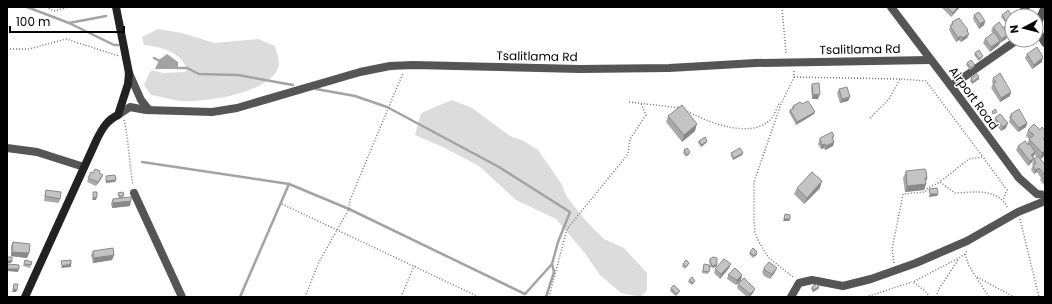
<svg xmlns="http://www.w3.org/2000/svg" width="1052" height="304" font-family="Poppins,sans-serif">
<rect width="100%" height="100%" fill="#fff"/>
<g fill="#dcdcdc">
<path d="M158,29L182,33L214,43L258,39L275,46C276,51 279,59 279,64C276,91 212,101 190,101C178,102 163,97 151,95L144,85L149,74L152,70L163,73L185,72L187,69C180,51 161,47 144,45L142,37Z"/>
<polygon points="452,100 472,108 510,136 524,141 538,150 561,183 567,197 586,221 604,239 624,248 647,273 647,290 641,297 621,293 600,275 584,252 556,219 516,200 479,166 445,148 415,135 421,113"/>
</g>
<polygon fill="#a3a3a3" points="167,54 178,62 178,69 155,69 159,60"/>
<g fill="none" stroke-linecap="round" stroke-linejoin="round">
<g stroke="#a3a3a3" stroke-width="2.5">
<polyline points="27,7 69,23 106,16"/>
<polyline points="69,23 114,45 118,45"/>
<polyline points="154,58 160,61"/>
<polyline points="176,68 187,68 199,74 238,75 293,85"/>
<polyline points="316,89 355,96 387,107 499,167 570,212 558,242 552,264 554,272 546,297"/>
<polyline points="142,162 289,184 349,209 525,294 552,264"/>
<polyline points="240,297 289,184"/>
</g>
<g stroke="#777" stroke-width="1.5" stroke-dasharray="1 2" stroke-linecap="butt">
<polyline points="46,7 54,11 69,7"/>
<polyline points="782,7 786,54"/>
<polyline points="7,49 29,49 66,39 119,56"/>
<polyline points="794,77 900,79"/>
<polyline points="629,102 681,108"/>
<path d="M685,110C705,121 749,140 770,120C774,116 776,109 779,104H781"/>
<polyline points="870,118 889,99 900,79 926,81 983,157"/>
<path d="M124,120C129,141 129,163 133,185"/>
<polyline points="941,181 969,159 983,157 1007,190 1003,200"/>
<polyline points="282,204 479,297"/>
<polyline points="1020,219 1039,297"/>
<polyline points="965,254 969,266 989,297"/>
<path d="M894,263L892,249L903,194L925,192L928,188L940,182L955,193C976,192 997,188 1008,208"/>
<polyline points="793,277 769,258 760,244 755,233 754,220 754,182 781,104 794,77 794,70"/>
<polyline points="977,277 1014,297"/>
<polyline points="305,297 319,262 349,209 350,200 403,73"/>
<polyline points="401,297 414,266"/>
<polyline points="549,297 567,229 628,154 630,139 646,115 641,103"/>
<polyline points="866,297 912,282"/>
<polyline points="930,297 925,291 913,282 959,258 965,254 967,250"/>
<polyline points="936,297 939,289 958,260"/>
</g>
<g stroke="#555" stroke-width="8">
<polyline points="891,7 951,86 1019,178 1037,194 1045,195"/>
<polyline points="1024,7 1029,16"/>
<polyline points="1036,27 1045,7"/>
<polyline points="1036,28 1045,43"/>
<polyline points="129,73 141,100 149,110"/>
<polyline points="951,86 1017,40"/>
<polyline points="118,115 130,107 146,110 212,112 237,108 360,72 390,66 413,65 580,69 669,68 756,63 930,60"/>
<polyline points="7,148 37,152 84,167"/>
<polyline points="134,193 182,297"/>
<polyline points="791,297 799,283 812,280 843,286 871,279 916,263 967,241 1018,212 1045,201"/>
</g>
<path stroke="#222" stroke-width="8" d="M25,297L97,139C102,129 107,120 118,115L128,84L129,73L116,7"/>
</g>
<g fill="#a9a9a9">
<polygon points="943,7 960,7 951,17 942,8"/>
<polygon points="974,15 985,21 984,25 979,29 973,19"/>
<polygon points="1002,15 1012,16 1012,17 1006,23 1001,17"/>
<polygon points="1012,21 1012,38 1010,40 1007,36 1006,39 1000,43 999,45 990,52 983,43 985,39 993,33 991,31 993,27 1004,29 1004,27"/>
<polygon points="952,22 968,30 967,38 961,42 959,40 956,42 949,30"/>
<polygon points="975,53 982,58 979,61 974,55"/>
<polygon points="1027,54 1042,62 1032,69 1025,58"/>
<polygon points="967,63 975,65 974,67 970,70 966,65"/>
<polygon points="971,78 979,79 972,84 970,81"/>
<polygon points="993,78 1010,96 1000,102 991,88 993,84 992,82"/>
<polygon points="812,84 818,99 812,99 811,88"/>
<polygon points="839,89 850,97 848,101 840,103 837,93"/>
<polygon points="802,104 814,114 796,125 789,112 790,110 793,109 792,108 793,106"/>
<polygon points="1011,114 1027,123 1026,127 1018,132 1009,122 1010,119 1009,118"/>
<polygon points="668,116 695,131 682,142 666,122"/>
<polygon points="995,118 1006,128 1001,131 994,122"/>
<polygon points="1034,124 1045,155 1040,159 1045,165 1045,184 1044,185 1040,180 1041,178 1037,172 1034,174 1031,170 1033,165 1032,164 1034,159 1037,157 1034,154 1033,157 1034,158 1032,162 1028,166 1016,150 1018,146 1027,144 1029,139 1026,136 1028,130"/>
<polygon points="834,136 833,139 834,142 833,146 825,150 824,148 821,149 818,144 820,138"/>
<polygon points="699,141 707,141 706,143 701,147 698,143"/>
<polygon points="684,150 690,154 686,157 683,153"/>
<polygon points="731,153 743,153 742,155 733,160 731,156"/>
<polygon points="906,171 927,178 926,181 926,184 924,190 905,192 903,178"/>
<polygon points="91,172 93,173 99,173 101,179 96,186 87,182"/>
<polygon points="797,188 820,188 804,204 794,194"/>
<polygon points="46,190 60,199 59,203 44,201 45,194"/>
<polygon points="118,193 124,195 123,198 122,198 130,206 112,208 111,203 113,199 119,198 118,195"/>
<polygon points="13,242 29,253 27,258 11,256 11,246"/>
<polygon points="93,251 114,255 112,260 93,263 91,255"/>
<polygon points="750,252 757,252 757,255 753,258 749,254"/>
<polygon points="710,259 717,266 713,268 710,267 708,274 702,273 704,264 710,266 709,261"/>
<polygon points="25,260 32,262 30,268 23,266"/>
<polygon points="689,263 688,265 685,269 682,266 683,264"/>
<polygon points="729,268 720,279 714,273 715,269"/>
<polygon points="764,268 775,272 770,279 764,276 762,272"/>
<polygon points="728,275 742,275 741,280 736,285 727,279"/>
<polygon points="689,280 694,283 692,285 688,282"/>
<polygon points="738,284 753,293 750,297 747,297 737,288"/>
<polygon points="812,287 819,287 818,289 813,292 811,289"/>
<polygon points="671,288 679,293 676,296 670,291"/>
</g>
<g fill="#898989">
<polygon points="958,7 960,7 951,17 953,13"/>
<polygon points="1012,16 1012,18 1006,23 1006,21"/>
<polygon points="985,21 984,25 979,29 980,24"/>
<polygon points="969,34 967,38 961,42 962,38"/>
<polygon points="1008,34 1006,39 1000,43 1002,39"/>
<polygon points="961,36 959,40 956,42 958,38"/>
<polygon points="1000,41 999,45 990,52 991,47"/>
<polygon points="1043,57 1042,62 1032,69 1034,65"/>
<polygon points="979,77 979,79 972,84 973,82"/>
<polygon points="1011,92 1010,96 1000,102 1001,98"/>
<polygon points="820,94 818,99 812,99 813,95"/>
<polygon points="850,97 848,101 840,103 842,99"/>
<polygon points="815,112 814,114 796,125 797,122"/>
<polygon points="1008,123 1006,128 1001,131 1003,127"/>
<polygon points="1027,123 1026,127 1018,132 1019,128"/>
<polygon points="697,124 695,131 682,142 684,135"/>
<polygon points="707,141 706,143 701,147 702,145"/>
<polygon points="834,142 833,146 825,150 826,146"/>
<polygon points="825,144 824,148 821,149 822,145"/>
<polygon points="1045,151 1045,155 1040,160 1042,153"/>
<polygon points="1035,152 1034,156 1030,159 1031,155"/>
<polygon points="743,153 742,155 733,160 734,158"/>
<polygon points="1034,158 1032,162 1028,166 1030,161"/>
<polygon points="1039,168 1037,172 1034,174 1036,170"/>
<polygon points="103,175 101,179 96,186 98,182"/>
<polygon points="925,178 927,178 925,184 926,184 924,190 905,192 907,186"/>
<polygon points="116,180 115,182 106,183 106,181"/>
<polygon points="822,181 820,188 804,204 807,198"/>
<polygon points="930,194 938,194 937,196 929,197"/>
<polygon points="97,197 96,200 92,200 93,198"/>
<polygon points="131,201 130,206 112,208 113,203"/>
<polygon points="784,219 790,219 789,221 783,221"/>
<polygon points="12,252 29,253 27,258 11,256"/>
<polygon points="114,255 112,260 93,263 94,258"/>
<polygon points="7,261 12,261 11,263 7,263"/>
<polygon points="71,264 71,267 61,268 62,266"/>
<polygon points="717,264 717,266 713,268 713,266"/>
<polygon points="731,264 729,268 720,279 721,274"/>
<polygon points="777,268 775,272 770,279 772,274"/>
<polygon points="7,269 19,269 18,272 7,271"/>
<polygon points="742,275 741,280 736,285 737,280"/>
<polygon points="819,287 818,289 813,292 813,290"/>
<polygon points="13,289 17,290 16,292 12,292"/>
<polygon points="755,289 753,293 749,297 750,294"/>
</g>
<g fill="#c4c4c4" stroke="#898989">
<polygon points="947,7 958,7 953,13"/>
<polygon points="1008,10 1012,16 1006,21 1002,15"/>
<polygon points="979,12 985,21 980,24 974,15"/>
<polygon points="959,18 968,30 967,31 969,34 962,38 961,36 958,38 950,26 953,24 952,22"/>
<polygon points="1012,21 1012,35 1011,35 1004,27"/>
<polygon points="999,22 1008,34 1002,39 993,27"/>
<polygon points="994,32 1000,41 991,47 985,39"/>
<polygon points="1037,47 1043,57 1034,65 1027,54"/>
<polygon points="979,50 983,56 979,59 975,53"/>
<polygon points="971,60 975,65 971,68 967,63"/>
<polygon points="1000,73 1011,92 1001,98 993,84 996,82 993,78"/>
<polygon points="977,74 979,77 973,82 971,78"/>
<polygon points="819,83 820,94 813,95 812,84"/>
<polygon points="847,87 850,97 842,99 839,89"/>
<polygon points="808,101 815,112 797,122 790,110 794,108 793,106 800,102 802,104"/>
<polygon points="682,105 697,124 684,135 668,116"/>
<polygon points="995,109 997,112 993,114 992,112"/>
<polygon points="1019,109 1027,123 1019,128 1010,117 1012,116 1011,114"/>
<polygon points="1000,114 1008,123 1003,127 995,118"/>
<polygon points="1034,124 1040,130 1042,127 1045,131 1045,137 1043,139 1045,141 1045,151 1042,153 1029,139 1034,135 1028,130"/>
<polygon points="832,132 834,136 832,137 834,142 826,146 825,144 822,145 820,140 820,138"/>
<polygon points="705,137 707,141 702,145 699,141"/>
<polygon points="1025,141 1028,145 1029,143 1035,152 1031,155 1034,158 1030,161 1018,146"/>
<polygon points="687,148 690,152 687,155 684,150"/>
<polygon points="740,148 743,153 734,158 731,153"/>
<polygon points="1038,156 1045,165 1045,180 1042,176 1044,174 1039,168 1036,170 1033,166 1036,163 1034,159"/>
<polygon points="95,169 100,171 99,173 103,175 98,182 88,178 91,172 93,173"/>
<polygon points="925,169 926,171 927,178 925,178 926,184 907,186 906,171"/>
<polygon points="812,172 822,181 807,198 797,188"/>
<polygon points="115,175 116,180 106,181 106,176"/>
<polygon points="937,188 938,194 930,194 929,189"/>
<polygon points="46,190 61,192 60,199 45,196"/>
<polygon points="93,192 97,192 97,197 93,198"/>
<polygon points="123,192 124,195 120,197 118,193"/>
<polygon points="131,197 131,201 113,203 113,199"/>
<polygon points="785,214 790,215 790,219 784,219"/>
<polygon points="13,242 30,244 29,253 12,252"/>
<polygon points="113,248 114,255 94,258 93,251"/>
<polygon points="753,248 757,252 754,256 750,252"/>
<rect x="7" y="257" width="5" height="4"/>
<polygon points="713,257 717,258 717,264 713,266 711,264 710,259"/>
<polygon points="724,259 731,264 721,274 715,269"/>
<polygon points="25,260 32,262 31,265 24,264"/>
<polygon points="71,260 71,264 62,266 61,261"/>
<polygon points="686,260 689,263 686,267 683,264"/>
<polygon points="769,262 777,268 772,274 766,271 764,268"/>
<polygon points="8,264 19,265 19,269 7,269"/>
<polygon points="704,264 709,265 710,267 709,272 703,271"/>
<polygon points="735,268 742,275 737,280 728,275"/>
<polygon points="692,277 695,281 693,283 689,280"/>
<polygon points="744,278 755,289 750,294 738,284"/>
<polygon points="14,284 18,284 17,290 13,289"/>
<polygon points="817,284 819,287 813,290 812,287"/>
<polygon points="674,285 680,291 676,294 671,288"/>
</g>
<g text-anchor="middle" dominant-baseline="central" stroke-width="3" stroke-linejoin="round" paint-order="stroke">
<g font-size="12" fill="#000" stroke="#fff">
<text transform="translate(860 49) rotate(-1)">Tsalitlama Rd</text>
<text transform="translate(537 56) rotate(1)">Tsalitlama Rd</text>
<text transform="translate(974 98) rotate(54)">Airport Road</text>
</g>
</g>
<rect width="1052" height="304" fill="none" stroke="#000000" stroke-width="16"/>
<g transform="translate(1024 28) rotate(263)"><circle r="19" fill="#ffffff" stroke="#999999"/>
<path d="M0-3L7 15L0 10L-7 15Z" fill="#000000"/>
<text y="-6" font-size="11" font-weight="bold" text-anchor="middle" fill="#000000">N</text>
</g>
<path d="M10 26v6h114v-6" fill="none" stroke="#000000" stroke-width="2"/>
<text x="16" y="26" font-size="12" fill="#000000" stroke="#ffffff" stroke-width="3" paint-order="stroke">100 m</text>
</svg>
